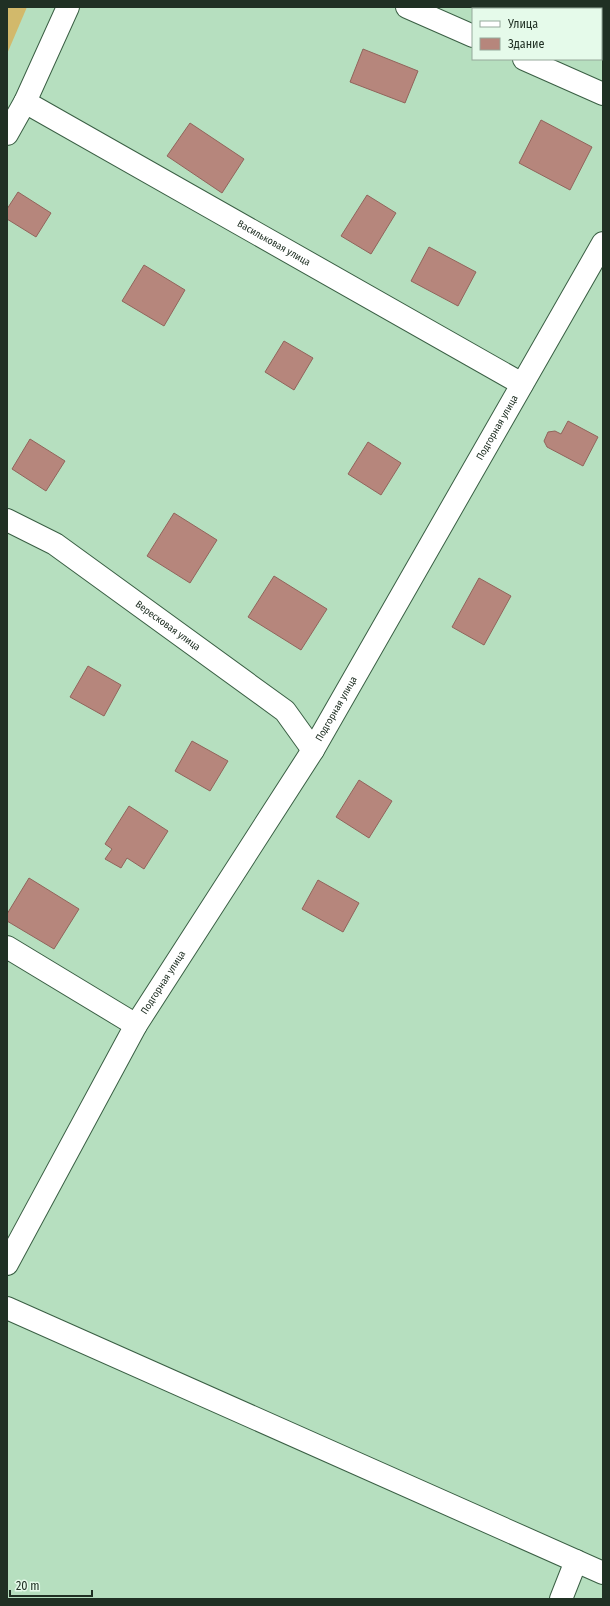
<svg xmlns="http://www.w3.org/2000/svg" width="610" height="1606" font-family="'Fira Sans Condensed',sans-serif">
<rect width="100%" height="100%" fill="#b6dfbf"/>
<polygon fill="#d2b96b" points="7,7 27,7 7,54"/>
<g fill="#b6867c" stroke="#91645b">
<polygon points="548,7 603,7 602,39 601,38 601,9 548,9"/>
<polygon points="363,49 418,71 405,103 350,82"/>
<polygon points="541,120 592,147 570,190 519,163"/>
<polygon points="190,123 244,159 222,193 167,156"/>
<polygon points="18,192 51,213 36,237 7,219 7,209"/>
<polygon points="367,195 396,213 371,254 341,236"/>
<polygon points="429,247 476,272 458,306 411,281"/>
<polygon points="144,265 185,290 164,326 122,301"/>
<polygon points="284,341 313,358 294,390 265,372"/>
<polygon points="568,421 598,437 583,466 547,447 544,441 548,432 555,431 561,434"/>
<polygon points="30,439 65,461 46,491 12,469"/>
<polygon points="368,442 401,463 381,495 348,474"/>
<polygon points="174,513 217,540 190,583 147,556"/>
<polygon points="274,576 327,609 301,650 248,617"/>
<polygon points="479,578 511,596 484,645 452,627"/>
<polygon points="88,666 121,685 104,716 70,697"/>
<polygon points="192,741 228,761 210,791 175,771"/>
<polygon points="359,780 392,801 369,838 336,817"/>
<polygon points="129,806 168,831 144,869 127,858 121,868 105,859 112,849 105,844"/>
<polygon points="29,878 79,909 54,949 7,921 7,914"/>
<polygon points="318,880 359,903 343,932 302,909"/>
</g>
<g fill="none" stroke-linecap="round" stroke-linejoin="round">
<g stroke="#3a5f44" stroke-width="24">
<g id="minor">
<polyline points="407,7 473,36"/>
<polyline points="524,59 603,94"/>
<path id="s1" d="M25,102L522,384"/>
<polyline points="7,134 25,102 68,7"/>
<path id="s2" d="M7,520L55,544L285,711L313,750"/>
<polyline points="7,947 136,1025"/>
<path id="s3" d="M7,1264L136,1025L313,750L603,243"/>
<polyline points="7,1308 603,1573"/>
<polyline points="561,1599 576,1561"/>
</g>
</g>
<use href="#minor" stroke="#fff" stroke-width="22"/>
</g>
<g text-anchor="middle" dominant-baseline="central" stroke-width="3.5" stroke-linejoin="round" paint-order="stroke">
<g font-size="10" fill="#203024" stroke="#e5faea">
<text stroke="none"><textPath href="#s1" startOffset="286">Васильковая улица</textPath></text>
<text stroke="none"><textPath href="#s3" startOffset="970">Подгорная улица</textPath></text>
<text stroke="none"><textPath href="#s2" startOffset="193">Вересковая улица</textPath></text>
<text stroke="none"><textPath href="#s3" startOffset="646">Подгорная улица</textPath></text>
<text stroke="none"><textPath href="#s3" startOffset="322">Подгорная улица</textPath></text>
</g>
</g>
<rect width="610" height="1606" fill="none" stroke="#203024" stroke-width="16"/>
<rect x="472" y="8" width="130" height="52" fill="#e5faea" stroke="#96a99b"/>
<rect x="480" y="21" width="20" height="6" fill="#ffffff" stroke="#96a99b"/>
<text x="508" y="28" font-size="12" fill="#203024">Улица</text>
<rect x="480" y="38" width="20" height="12" fill="#b6867c" stroke="#96a99b"/>
<text x="508" y="48" font-size="12" fill="#203024">Здание</text>
<path d="M10 1590v6h82v-6" fill="none" stroke="#203024" stroke-width="2"/>
<text x="16" y="1590" font-size="12" fill="#203024" stroke="#e5faea" stroke-width="3" paint-order="stroke">20 m</text>
</svg>
